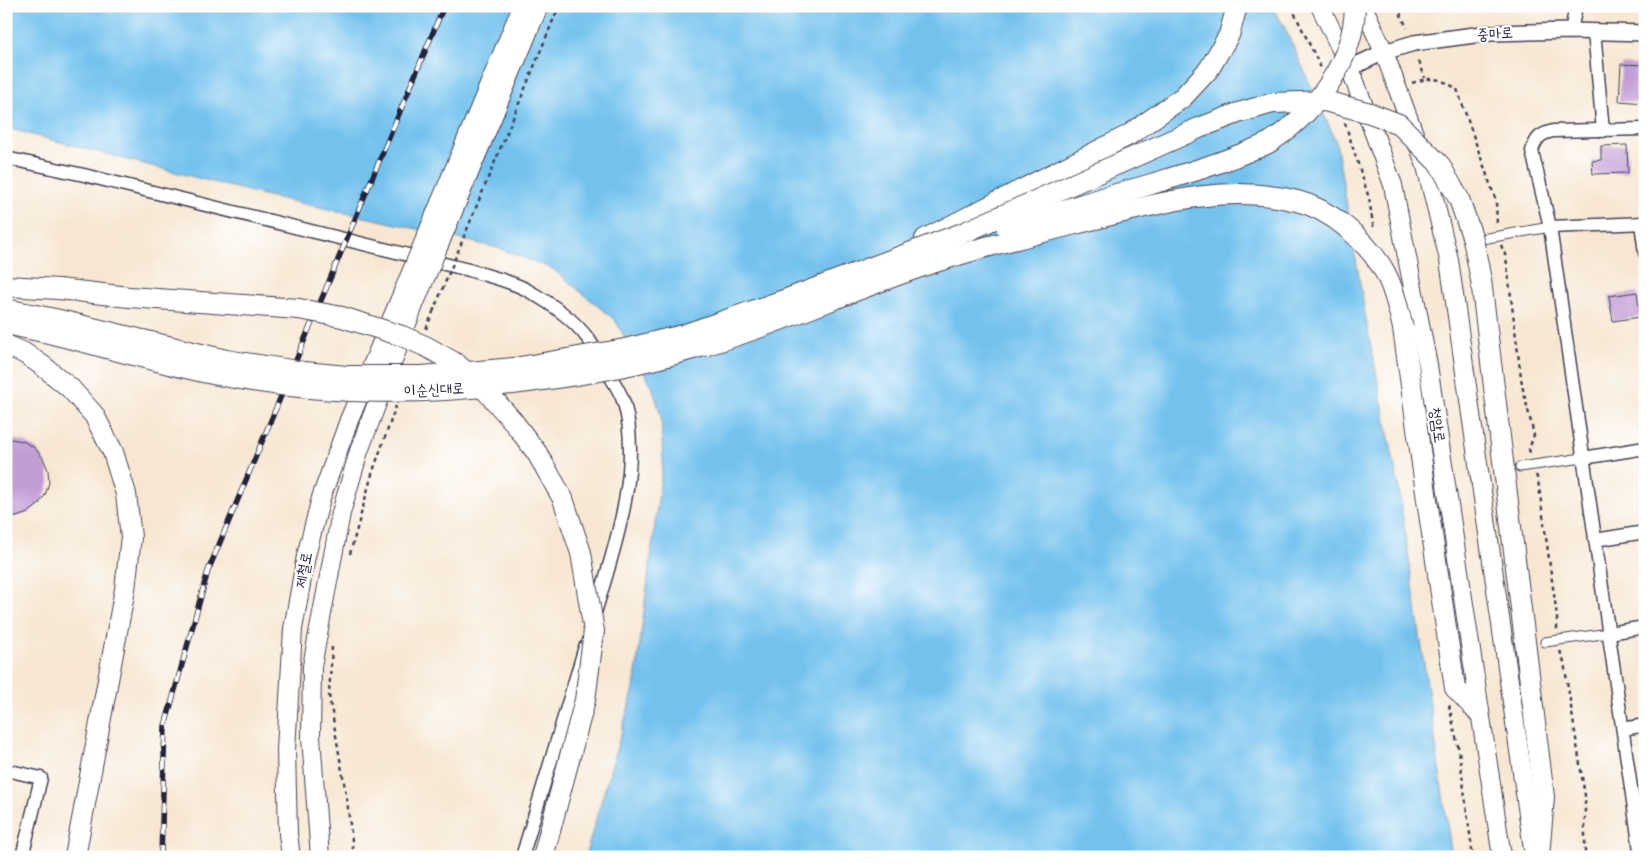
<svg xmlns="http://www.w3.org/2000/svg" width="1651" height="863" font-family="Pangolin,'Poor Story',sans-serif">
<rect width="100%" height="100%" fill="#fff"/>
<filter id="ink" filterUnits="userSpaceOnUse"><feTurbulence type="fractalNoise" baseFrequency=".02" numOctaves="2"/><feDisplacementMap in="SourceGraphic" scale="10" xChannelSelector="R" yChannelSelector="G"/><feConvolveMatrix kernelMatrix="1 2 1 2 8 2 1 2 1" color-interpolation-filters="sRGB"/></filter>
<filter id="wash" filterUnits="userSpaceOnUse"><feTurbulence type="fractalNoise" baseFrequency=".0096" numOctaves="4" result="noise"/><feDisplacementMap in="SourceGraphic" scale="20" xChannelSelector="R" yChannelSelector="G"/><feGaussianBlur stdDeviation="1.12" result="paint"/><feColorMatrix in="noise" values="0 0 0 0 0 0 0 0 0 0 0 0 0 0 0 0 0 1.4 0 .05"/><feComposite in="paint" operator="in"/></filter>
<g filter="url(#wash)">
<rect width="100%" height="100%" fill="#f7e7d2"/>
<polygon fill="#73c2ee" stroke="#4a7294" points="6,6 1271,6 1283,24 1336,141 1368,331 1398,483 1452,857 585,857 634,689 663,461 661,416 652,386 615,320 553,269 498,248 388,222 263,195 6,128"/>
<g id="blocks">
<g fill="#c19dd6">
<polygon points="1621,64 1645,65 1645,103 1619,101"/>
<polygon points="1627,145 1628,173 1593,174 1592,161 1601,160 1601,146"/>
<polygon points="1637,292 1640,317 1613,321 1609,296"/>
<polygon points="10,439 23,441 35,448 43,458 48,470 49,483 45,495 38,505 28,513 16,517 6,517 6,440"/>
</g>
</g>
</g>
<g filter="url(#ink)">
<use href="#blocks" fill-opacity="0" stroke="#424052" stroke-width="1"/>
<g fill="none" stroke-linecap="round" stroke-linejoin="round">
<g stroke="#424052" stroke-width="11">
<g id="pedestrian">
<polyline points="1482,239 1550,227"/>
<polyline points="1520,467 1583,458"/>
<polyline points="1545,642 1609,633"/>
</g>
</g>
<g stroke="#424052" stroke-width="15">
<g id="minor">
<polyline points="1571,31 1576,6"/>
<polyline points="1594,31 1603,131"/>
<path d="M6,158L84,175L469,270C487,276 511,281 527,290C550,303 573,318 589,340C595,348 599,358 604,366C611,378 620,390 624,403C643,468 613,553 594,616"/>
<polyline points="1641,223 1645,253"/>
<polyline points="1550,227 1645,223"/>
<polyline points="1583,458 1645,448"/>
<polyline points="1595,540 1645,532"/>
<polyline points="1609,633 1645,627"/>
<polyline points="1623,729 1645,725"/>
<polyline points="6,770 41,778 22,857"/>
<polyline points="522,857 585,647"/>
<path d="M1641,857L1550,227L1532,151C1536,138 1540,134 1553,131L1645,129"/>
</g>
</g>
<g stroke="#424052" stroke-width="18">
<polyline id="tertiary" points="1350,68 1384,52 1414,43 1490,33 1571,31 1645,33"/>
</g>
<g stroke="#424052" stroke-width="20">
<g id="secondary">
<polyline points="1320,6 1350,68 1393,185 1428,365 1502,857"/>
<polyline points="1363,6 1384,52 1426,166 1449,260 1534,856"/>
<polyline points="291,857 288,834 286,750 293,629 306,556 321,498 349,420 400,299"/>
<polyline points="320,857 311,737 312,666 341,513 359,451 414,305"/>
</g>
</g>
<g stroke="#424052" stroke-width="22">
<g id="trunk">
<polyline points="925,239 1129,135 1183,97 1209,69 1229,35 1237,6"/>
<polyline points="6,286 59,289"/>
<polyline points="6,309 55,319"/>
<polyline points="6,324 53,334"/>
<polyline points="1403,328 1427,500 1455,688 1479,713"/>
<polyline points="6,345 24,353 43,366 70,388 94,415 113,452 126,494 131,537 125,589 75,857"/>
<polyline points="1507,494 1544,797 1539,857"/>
</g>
</g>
<g stroke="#424052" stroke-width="2.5" stroke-dasharray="4 4" stroke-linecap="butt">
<polyline points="1291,6 1321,68"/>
<polyline points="1397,6 1407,28"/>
<polyline points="1419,61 1425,78"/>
<path d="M1412,83C1432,76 1440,78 1457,89L1496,201L1497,225"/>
<polyline points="1345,123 1369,198 1374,231"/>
<polyline points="1501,245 1506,257 1522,385 1534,435 1529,449 1531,456"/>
<polyline points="426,329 433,312"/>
<polyline points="1536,475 1538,480 1557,616 1557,631"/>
<polyline points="350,554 372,474 396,406"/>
<polyline points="332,647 329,695 347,800 354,857"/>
<polyline points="1560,651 1564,662 1585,796 1585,857"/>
<polyline points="1449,705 1459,751 1473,857"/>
</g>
<use href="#pedestrian" stroke="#fff" stroke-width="9"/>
<use href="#minor" stroke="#fff" stroke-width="12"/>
<use href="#tertiary" stroke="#fff" stroke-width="15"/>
<use href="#secondary" stroke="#fff" stroke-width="18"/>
<use href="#trunk" stroke="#fff" stroke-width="20"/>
<g stroke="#22223b" stroke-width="5.5">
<polyline id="rail" points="161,857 165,726 208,571 444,6"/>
</g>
<use href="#rail" stroke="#fff" stroke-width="4" stroke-dasharray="11" stroke-linecap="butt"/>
<g stroke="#424052" stroke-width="20" stroke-linecap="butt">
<g id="secondary-bridge">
<polyline points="400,299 522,6"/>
<polyline points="414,305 539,6"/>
</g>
</g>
<g stroke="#424052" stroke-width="22" stroke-linecap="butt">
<g id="trunk-bridge">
<path d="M1007,229C1053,213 1101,198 1148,185C1182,175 1216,165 1249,151C1257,148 1266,145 1273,140C1316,111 1354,61 1355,6"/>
<polyline points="59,289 129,297 299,309 342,317 402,336 427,347 457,364 487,392 512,420 537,453 563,499 581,553 594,631 585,700 543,857"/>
<polyline points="55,319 226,360 304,372 347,376 422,376 514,368 625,349 683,335 784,300 965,232 1199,128 1238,113 1273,103 1325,101 1370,113 1399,124 1440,165 1459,199 1473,239 1481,280 1507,494"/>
<path d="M53,334C109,348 166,365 223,376C328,396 423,396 528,382C584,375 639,365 693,349C765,329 835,297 906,272C971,249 1036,234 1103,217C1167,201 1230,184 1297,201C1330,209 1363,238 1382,267C1393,285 1398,307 1403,328"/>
</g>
</g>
<polyline stroke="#424052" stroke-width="2.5" stroke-dasharray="4 4" stroke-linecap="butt" points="433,312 559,6"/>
<use href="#secondary-bridge" stroke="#fff" stroke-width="18"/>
<use href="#trunk-bridge" stroke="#fff" stroke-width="20"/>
</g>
</g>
<g text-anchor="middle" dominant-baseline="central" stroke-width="4.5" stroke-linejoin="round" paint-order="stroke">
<g font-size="15" fill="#22223b" stroke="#fff">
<text transform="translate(1495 34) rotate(-4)">중마로</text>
<text transform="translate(434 390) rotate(-3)">이순신대로</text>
<text transform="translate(1437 425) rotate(82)">청암로</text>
<text transform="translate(304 570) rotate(-79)">제철로</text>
</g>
</g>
<rect width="1651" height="863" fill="none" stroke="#fff" stroke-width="25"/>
</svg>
